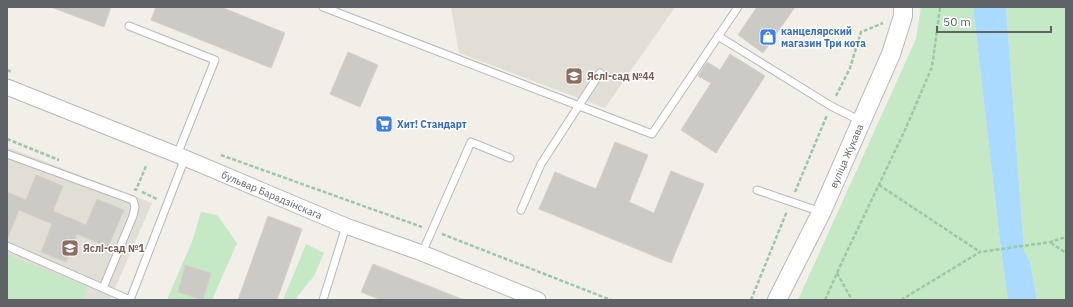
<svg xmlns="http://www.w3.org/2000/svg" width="1073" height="307" font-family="'IBM Plex Sans',sans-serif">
<rect width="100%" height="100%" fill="#f1efe8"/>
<g fill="#e1ded6">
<polygon points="451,7 675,7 605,108 459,53"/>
<polygon points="7,147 152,203 110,300 7,300"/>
</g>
<g fill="#c5e8c5">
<polygon points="921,7 973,7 1001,250 1008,300 798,300 916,39"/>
<polygon points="1006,7 1066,7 1066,300 1037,300 1030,262 1024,251"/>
<polygon points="201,212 217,215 237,243 212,300 167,300 193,239"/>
<polygon points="306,244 324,253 314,276 296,298 300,300 283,300"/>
<polygon points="7,255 87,286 84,298 87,300 7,300"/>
</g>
<polygon fill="#aadaff" points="973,7 1006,7 1024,251 1030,262 1037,300 1008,300 1001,250"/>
<g fill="#cccac5" stroke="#d6d1c6">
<polygon points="51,7 111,7 104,27"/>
<polygon points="156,7 221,7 285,33 271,68 151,20"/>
<polygon points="757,7 795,7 763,53 738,35"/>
<polygon points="348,52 378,65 360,107 330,94"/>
<polygon points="730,54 765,76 716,153 681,130 711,83 698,76 707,62 720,70"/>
<polygon points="615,142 648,155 629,202 654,213 671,171 704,184 671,263 539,209 555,172 596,189"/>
<polygon points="36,175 63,186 53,211 86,225 97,199 124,210 108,247 77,234 66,262 41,252 52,224 19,210 8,237 7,236 7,192 26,200"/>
<polygon points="268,216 302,229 277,300 238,300"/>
<polygon points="373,264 464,300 381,300 361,292"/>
<polygon points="185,265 211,273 203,300 178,292"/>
</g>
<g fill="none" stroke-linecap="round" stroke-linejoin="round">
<g stroke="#b5b8bc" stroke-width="9">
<g id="service">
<polyline points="323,7 652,134 738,7"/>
<polyline points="129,26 215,60 177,155"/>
<polyline points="718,36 831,106 861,121"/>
<polyline points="7,154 133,200 135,207 133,216 103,288"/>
<polyline points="757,190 821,212"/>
<polyline points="521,210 541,164 600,73"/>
<polyline points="7,246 130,300"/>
<polyline points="422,253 471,142 510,158"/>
<polyline points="130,300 185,158"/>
<polyline points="323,300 346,226"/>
</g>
</g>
<g stroke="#b5b8bc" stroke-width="17">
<g id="minor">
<path id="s1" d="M7,87L185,158L346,226L422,253L538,300"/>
</g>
</g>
<g stroke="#b5b8bc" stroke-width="20">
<g id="tertiary">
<path id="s2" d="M777,300L821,213L891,54L903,16V7"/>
</g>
</g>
<g stroke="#9cc7a9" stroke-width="2.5" stroke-dasharray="4 2" stroke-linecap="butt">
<polyline points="7,70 12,72"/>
<polyline points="836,96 850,68 861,32 883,23"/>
<polyline points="7,139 59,160"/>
<polyline points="221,155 422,227"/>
<polyline points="879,185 980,252"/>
<polyline points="134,189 136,190 146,166"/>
<polyline points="142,192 157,199"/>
<polyline points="795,192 827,115"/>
<polyline points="442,234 611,300"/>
<polyline points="1051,243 1066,253"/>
<polyline points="837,273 852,300"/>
<polyline points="751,300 787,211"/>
<polyline points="825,300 842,262 905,130 932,67 940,7"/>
<polyline points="901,300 980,252 1051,242 1066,237"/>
</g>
<use href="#service" stroke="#fff" stroke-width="7"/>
<use href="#minor" stroke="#fff" stroke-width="15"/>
<use href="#tertiary" stroke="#fff" stroke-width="18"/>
</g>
<defs>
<g id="shop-square" transform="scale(0.9)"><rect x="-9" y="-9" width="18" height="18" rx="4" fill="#3f7fe0" stroke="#fff"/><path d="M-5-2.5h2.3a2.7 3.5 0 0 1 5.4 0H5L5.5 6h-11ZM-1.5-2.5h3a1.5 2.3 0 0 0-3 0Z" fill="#fff"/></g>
<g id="school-square" transform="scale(0.9)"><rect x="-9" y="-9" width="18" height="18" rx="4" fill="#8d6e63" stroke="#fff"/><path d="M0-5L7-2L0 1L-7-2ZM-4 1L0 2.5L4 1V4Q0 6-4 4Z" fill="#fff"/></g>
<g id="supermarket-square" transform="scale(0.9)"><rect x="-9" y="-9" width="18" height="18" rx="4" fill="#3f7fe0" stroke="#fff"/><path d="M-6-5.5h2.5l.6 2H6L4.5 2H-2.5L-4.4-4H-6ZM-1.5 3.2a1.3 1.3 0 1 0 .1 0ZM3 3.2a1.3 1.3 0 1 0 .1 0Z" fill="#fff"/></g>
</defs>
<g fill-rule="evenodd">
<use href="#shop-square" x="768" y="37"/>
<use href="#school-square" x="574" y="76"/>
<use href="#supermarket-square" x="384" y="124"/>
<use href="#school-square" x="70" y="248"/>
</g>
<g text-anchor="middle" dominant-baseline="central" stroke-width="3" stroke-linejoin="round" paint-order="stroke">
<g font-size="10" font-weight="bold" fill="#366cbe" stroke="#fff" text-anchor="start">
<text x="781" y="31">канцелярский<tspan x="781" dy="12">магазин Три кота</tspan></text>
<text x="397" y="124">Хит! Стандарт</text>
</g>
<g font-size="10" font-weight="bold" fill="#785e54" stroke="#fff" text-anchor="start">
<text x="587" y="76">Яслі-сад №44</text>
<text x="83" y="248">Яслі-сад №1</text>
</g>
<g font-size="10" fill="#5f6368" stroke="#fff">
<text stroke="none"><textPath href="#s2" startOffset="160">вуліца Жукава</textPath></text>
<text stroke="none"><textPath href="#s1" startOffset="286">бульвар Барадзінскага</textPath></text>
</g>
</g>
<rect width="1073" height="307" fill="none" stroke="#5f6368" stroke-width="16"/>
<path d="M937 26v6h114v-6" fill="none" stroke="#5f6368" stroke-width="2"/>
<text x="943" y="26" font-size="12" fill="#5f6368" stroke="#ffffff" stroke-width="3" paint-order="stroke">50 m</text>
</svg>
